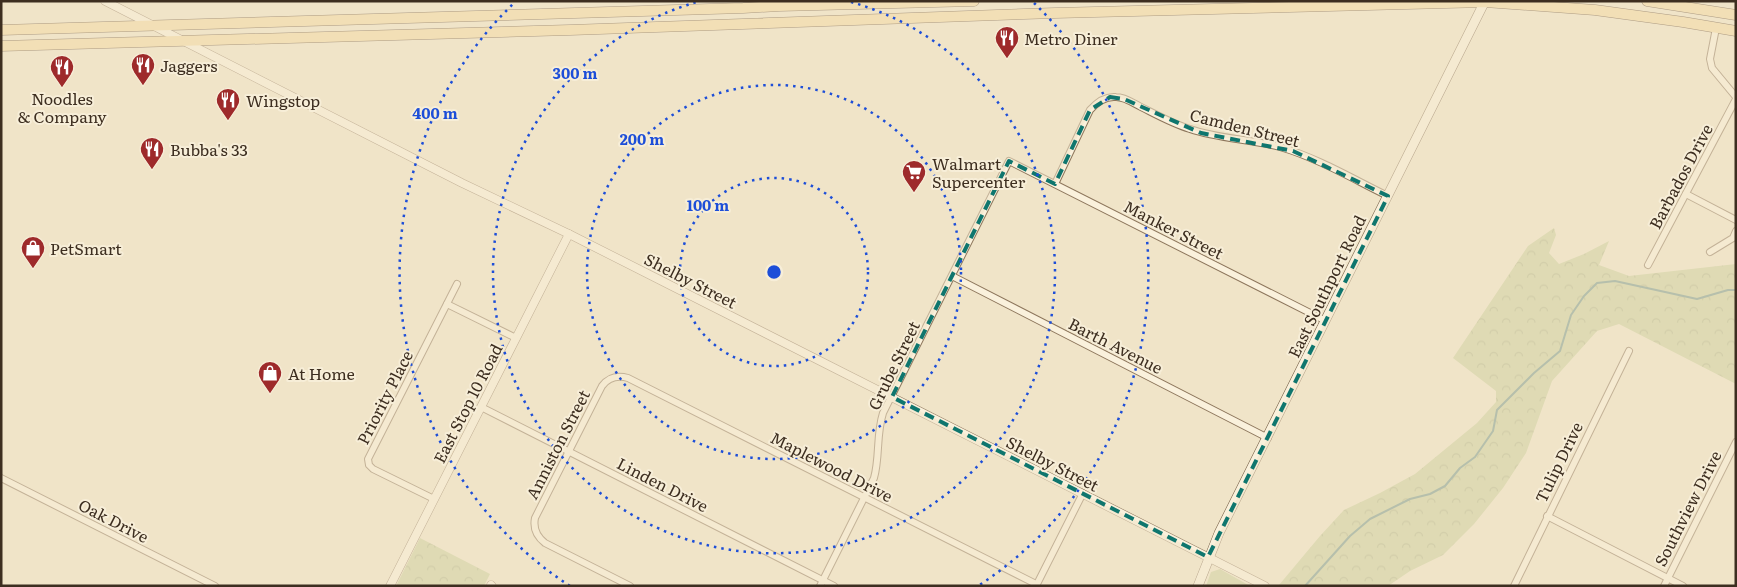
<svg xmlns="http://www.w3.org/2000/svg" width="1737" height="587" font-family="Literata,serif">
<defs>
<pattern id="forest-crowns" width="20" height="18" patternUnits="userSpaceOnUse" patternTransform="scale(1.25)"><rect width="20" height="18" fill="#c9cf9b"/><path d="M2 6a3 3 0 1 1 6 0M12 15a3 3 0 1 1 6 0" fill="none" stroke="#aeb285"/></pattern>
</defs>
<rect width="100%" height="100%" fill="#f0e4c8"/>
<polygon fill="#c9cf9b" points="1220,569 1250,586 1206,586 1211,572"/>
<g fill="url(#forest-crowns)">
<polygon points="1554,228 1556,235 1549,253 1559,264 1584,254 1609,241 1599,265 1629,276 1736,264 1736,384 1619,324 1597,331 1552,381 1526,453 1503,488 1474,524 1443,555 1410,571 1388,586 1279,585 1320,536 1344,510 1380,493 1415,474 1477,423 1496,402 1496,391 1453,358 1528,246"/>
<polygon points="420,538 490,574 484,586 396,586"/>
</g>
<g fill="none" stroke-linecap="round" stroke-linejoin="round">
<polyline stroke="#6f938a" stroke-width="2" points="1305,586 1350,536 1370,519 1410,499 1430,494 1445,486 1460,468 1475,457 1493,431 1497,410 1534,373 1560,351 1571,315 1584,296 1597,283 1615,281 1697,299 1728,290 1736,290"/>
<g stroke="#8d765c" stroke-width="8">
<g id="minor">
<polyline points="1716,28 1710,59 1712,68 1736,97"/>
<path d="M1055,184L1090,110C1097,102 1106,96 1116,97C1125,97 1133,103 1141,107C1157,115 1173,124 1190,129C1219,139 1250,139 1280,147C1318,158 1353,179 1388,196"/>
<polyline points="1686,194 1736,220"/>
<polyline points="1710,252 1733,238 1736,231"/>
<polyline points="1648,265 1736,99"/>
<polyline points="952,276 1268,438"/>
<polyline points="447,304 516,338"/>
<polyline points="481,407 834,586"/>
<polyline points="1,478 215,586"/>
<polyline points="434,499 373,469 369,465 368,459 457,284"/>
<polyline points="1547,516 1683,586"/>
<path d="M630,586L545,543C536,536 533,528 535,518L602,386C608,378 617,375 628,378L1036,584"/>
<path d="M820,586L874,478C880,457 876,435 883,413L1009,161L1326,321"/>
<polyline points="1036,586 1083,493"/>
<polyline points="1514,586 1629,351"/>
<polyline points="1664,586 1736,442"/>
</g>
</g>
<g stroke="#8d765c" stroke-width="9">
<g id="tertiary">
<polyline points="105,1 462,183 569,234 1265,586"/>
<polyline points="491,585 492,586"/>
<polyline points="390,586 569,234"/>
</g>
</g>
<g stroke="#6f573f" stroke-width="10">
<polyline id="secondary" points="1198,586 1219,533 1485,1"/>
</g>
<g stroke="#5b4430" stroke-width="11">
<g id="primary">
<polyline points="1647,1 1736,15"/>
<polyline points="1,30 743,8 779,6 974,1"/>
<polyline points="1,46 570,30 1055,13 1485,2 1595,10 1683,22 1736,31"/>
</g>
</g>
<use href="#minor" stroke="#faf1dc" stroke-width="6"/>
<use href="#tertiary" stroke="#faf1dc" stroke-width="8"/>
<use href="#secondary" stroke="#faf1dc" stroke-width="9"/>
<use href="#primary" stroke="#f3d9a0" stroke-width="10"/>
</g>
<path d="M0 0H1737V587H0ZM1110,97L1124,99L1201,133L1293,151L1388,196L1208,557L892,397L1009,161L1055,184L1090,110Z" fill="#f0e4c8" fill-opacity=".55" fill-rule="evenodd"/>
<path fill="none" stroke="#0f766e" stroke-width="4" stroke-dasharray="10 6" stroke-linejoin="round" d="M1110,97L1124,99L1201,133L1293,151L1388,196L1208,557L892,397L1009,161L1055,184L1090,110Z"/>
<g fill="none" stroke="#1d4ed8" stroke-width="2.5" stroke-dasharray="2.5 5">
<circle cx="774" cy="272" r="94"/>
<circle cx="774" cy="272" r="187"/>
<path d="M851 2A281 281 0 1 1 697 2"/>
<path d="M570 586A374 374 0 0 1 514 3M1034 3A374 374 0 0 1 978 586"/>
</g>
<defs>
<g id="restaurant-pin" transform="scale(1.25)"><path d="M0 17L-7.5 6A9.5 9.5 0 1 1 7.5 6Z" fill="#9e2a2b" stroke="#f7eed8"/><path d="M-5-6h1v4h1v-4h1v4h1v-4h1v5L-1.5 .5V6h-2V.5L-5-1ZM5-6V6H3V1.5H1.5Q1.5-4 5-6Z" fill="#fff"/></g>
<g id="supermarket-pin" transform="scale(1.25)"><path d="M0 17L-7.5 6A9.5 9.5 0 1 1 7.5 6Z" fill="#9e2a2b" stroke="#f7eed8"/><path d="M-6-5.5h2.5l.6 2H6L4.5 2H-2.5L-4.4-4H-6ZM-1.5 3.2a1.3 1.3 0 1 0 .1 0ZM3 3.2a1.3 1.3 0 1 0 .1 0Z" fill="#fff"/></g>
<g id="shop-pin" transform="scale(1.25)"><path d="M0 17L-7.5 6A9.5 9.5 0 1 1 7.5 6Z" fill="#9e2a2b" stroke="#f7eed8"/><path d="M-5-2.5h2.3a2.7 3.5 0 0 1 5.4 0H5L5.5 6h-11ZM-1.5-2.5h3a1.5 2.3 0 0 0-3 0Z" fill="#fff"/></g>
</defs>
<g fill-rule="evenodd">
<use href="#restaurant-pin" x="1007" y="38"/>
<use href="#restaurant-pin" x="143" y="65"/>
<use href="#restaurant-pin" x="62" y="67"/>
<use href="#restaurant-pin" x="228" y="100"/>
<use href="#restaurant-pin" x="152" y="149"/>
<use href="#supermarket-pin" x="914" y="172"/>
<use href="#shop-pin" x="33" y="248"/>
<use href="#shop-pin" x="270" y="373"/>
</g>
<g text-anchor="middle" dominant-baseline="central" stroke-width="4" stroke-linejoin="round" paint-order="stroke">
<g font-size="16" fill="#3d2e20" stroke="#f7eed8" text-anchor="start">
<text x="1024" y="38">Metro Diner</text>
<text x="160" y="65">Jaggers</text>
<text x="62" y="98" text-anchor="middle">Noodles<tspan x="62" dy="18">&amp; Company</tspan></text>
<text x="246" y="100">Wingstop</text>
<text x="170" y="149">Bubba's 33</text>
<text x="932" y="163">Walmart<tspan x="932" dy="18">Supercenter</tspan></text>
<text x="50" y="248">PetSmart</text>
<text x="288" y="373">At Home</text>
</g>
<g font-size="16" fill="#3d2e20" stroke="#f7eed8">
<text transform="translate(1245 127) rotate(14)">Camden Street</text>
<text transform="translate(1680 176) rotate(-62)">Barbados Drive</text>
<text transform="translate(1174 229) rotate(27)">Manker Street</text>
<text transform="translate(691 280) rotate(27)">Shelby Street</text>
<text transform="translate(1326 286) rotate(-64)">East Southport Road</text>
<text transform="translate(1116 345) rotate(27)">Barth Avenue</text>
<text transform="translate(893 365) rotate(-64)">Grube Street</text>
<text transform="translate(384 397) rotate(-63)">Priority Place</text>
<text transform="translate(467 403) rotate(-63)">East Stop 10 Road</text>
<text transform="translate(557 444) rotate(-63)">Anniston Street</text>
<text transform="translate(1558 462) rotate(-64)">Tulip Drive</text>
<text transform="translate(1053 463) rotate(27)">Shelby Street</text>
<text transform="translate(832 466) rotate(27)">Maplewood Drive</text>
<text transform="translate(663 484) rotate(27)">Linden Drive</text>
<text transform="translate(1687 508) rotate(-63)">Southview Drive</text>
<text transform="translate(114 520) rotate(27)">Oak Drive</text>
</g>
</g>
<circle cx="774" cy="272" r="8" fill="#1d4ed8" stroke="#f7eed8" stroke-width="2.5"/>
<g font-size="15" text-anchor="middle" font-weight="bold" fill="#1d4ed8" stroke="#f7eed8" stroke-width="4" stroke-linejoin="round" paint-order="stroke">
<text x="575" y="79">300 m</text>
<text x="435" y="119">400 m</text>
<text x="642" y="145">200 m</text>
<text x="708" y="211">100 m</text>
</g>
<rect width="1737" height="587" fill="none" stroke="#3d2e20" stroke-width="5"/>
</svg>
